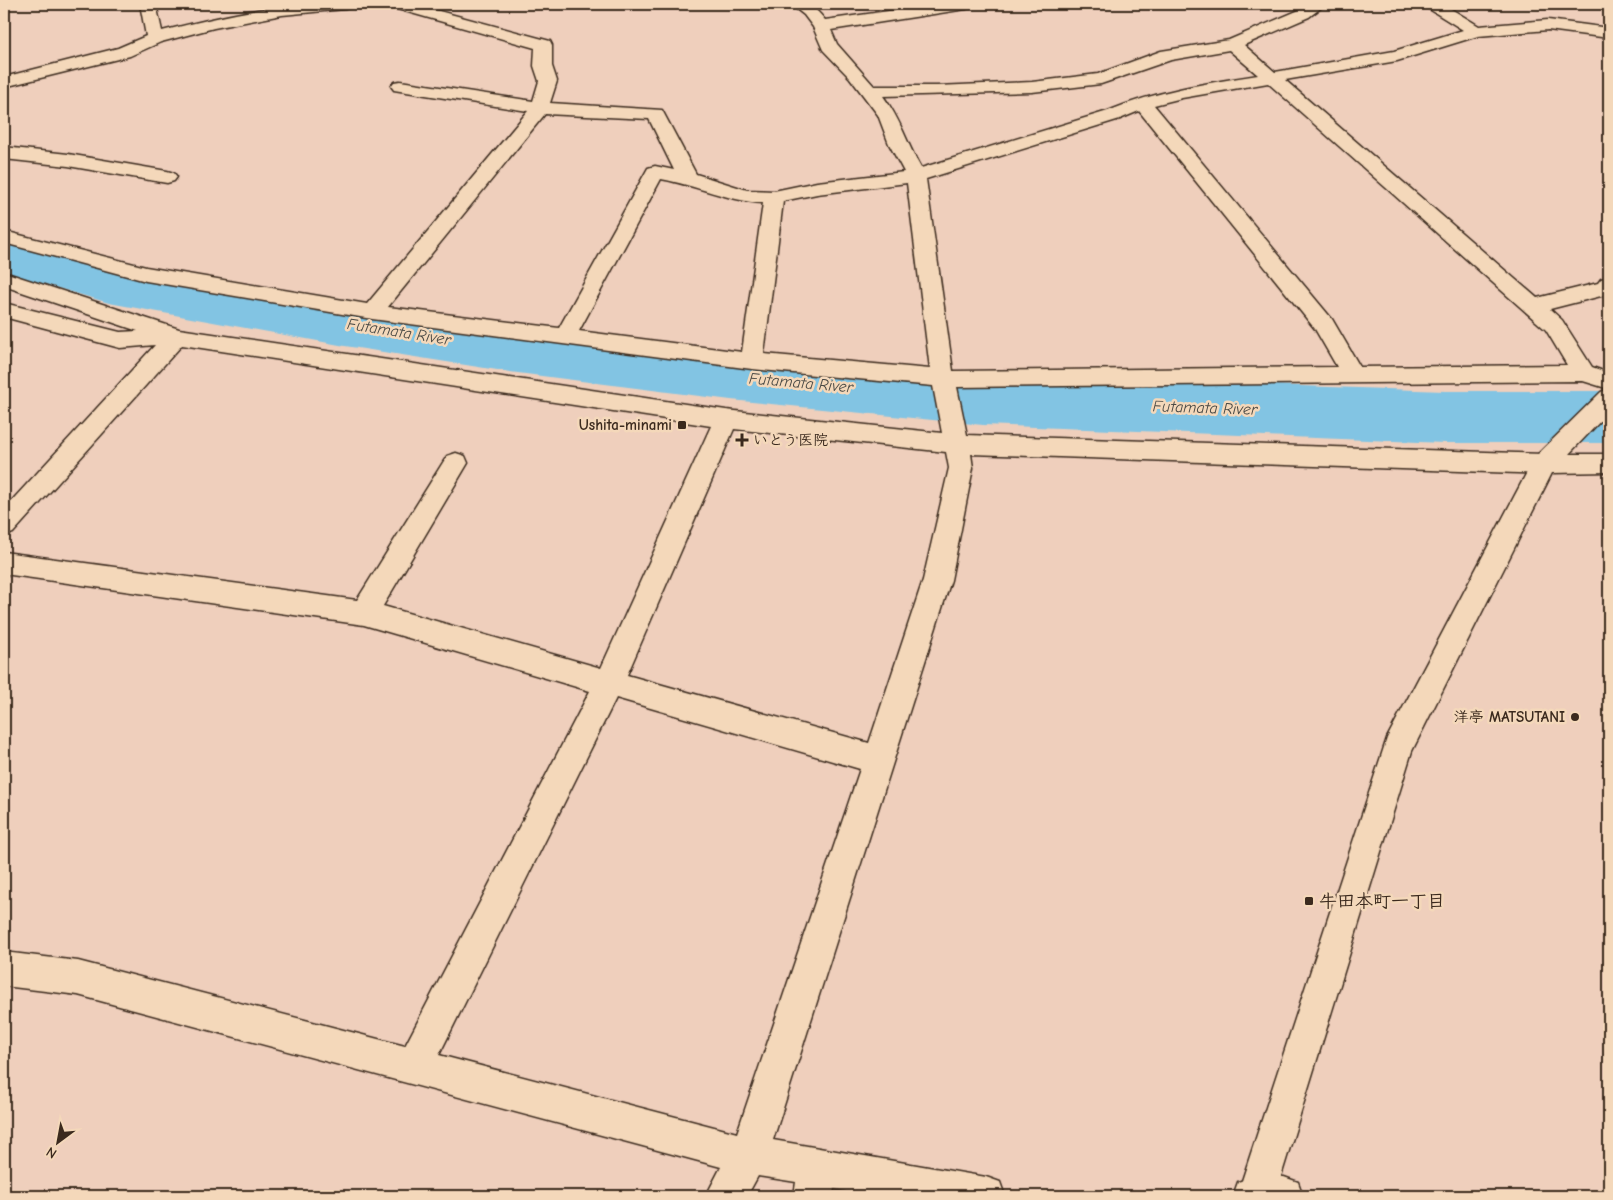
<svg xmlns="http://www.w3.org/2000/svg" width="1613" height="1200" font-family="'Comic Neue','Klee One',sans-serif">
<rect width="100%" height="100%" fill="#efcfbc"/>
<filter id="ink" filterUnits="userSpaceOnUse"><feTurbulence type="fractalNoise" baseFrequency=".02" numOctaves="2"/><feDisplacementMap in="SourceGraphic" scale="10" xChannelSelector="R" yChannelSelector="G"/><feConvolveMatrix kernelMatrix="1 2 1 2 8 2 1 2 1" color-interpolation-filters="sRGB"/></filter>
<g filter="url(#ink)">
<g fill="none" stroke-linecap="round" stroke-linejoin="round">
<polygon fill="#82c4e3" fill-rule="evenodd" points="4,233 110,262 345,302 510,326 731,352 983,375 1445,391 1609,391 1609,443 1445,443 983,425 731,400 510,372 345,346 109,303 4,272"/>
<g stroke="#3b2a1e" stroke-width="3">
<g id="minor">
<path d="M140,4H156L162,31C225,15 288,0 353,4L351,7L345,9L282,15L214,28L161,42L130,56L4,87V77L118,48L146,36Z"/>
<path d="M388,4H413L550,41L552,45V66L557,81L550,103L662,110L696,174L747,190L774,191L817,182L904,172L889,144L878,115L850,78L823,50L813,27L804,15L790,4C810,4 813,5 825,20L938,4H974L972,7L966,9L831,30L837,44L874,86H937L1032,82L1098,74L1161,51L1229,40L1297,11L1308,4H1326L1309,17L1244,45L1275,72L1394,51L1463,30L1426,7L1424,4H1443L1479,26L1548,20L1609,28V38L1548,30L1478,36L1397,61L1285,80L1537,298L1598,283L1601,279L1609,277V294L1550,309L1562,320L1592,367L1609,373V389L1583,381L957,387L967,435L1544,454L1553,457L1556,464L1553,471L1544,474L971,454L973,468L951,580L773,1140L986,1177L1000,1182L1005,1196H876L834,1189L832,1196H794L796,1182L758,1176L747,1196H706L721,1167L78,995L4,986V952L78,961L405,1046L590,691L364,625L4,574V552L357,600L447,456L456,453L465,456L468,463L383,606L601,668L711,426L182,345L13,533L4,536V509L155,345L120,348L4,317V303L120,332L138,331L4,286V272L179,329L726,410L942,433L933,386L752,369L372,319L146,281L4,243V231L146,267L367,304L528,111L400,91L394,90L391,86L394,82L400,81L533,101L539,81L534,66L535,48L390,7ZM1229,50L1258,75C1206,83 1156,91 1108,111L921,168C907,144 900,118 883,96L1032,92L1101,84L1171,60ZM1268,83L1546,330L1567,365L1360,367L1332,319L1154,105L1182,98ZM1139,111L1315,329L1337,367L953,371L926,179L1120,119ZM545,114L649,119L674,170L655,166L648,168L559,328L388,307ZM661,179C695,185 728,201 763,203L742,352L579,331ZM907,183L930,369L764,354L783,201L817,194ZM734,429L946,452L949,468L923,580L869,743L627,675ZM616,698L860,769L737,1133L439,1055Z"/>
<polygon points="4,147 68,154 167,171 174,173 177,177 174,181 167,183 68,166 4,159"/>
<polygon points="1252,1177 1284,1177 1298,1182 1303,1196 1233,1196 1238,1182"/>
</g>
</g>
<g stroke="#3b2a1e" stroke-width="3">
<polygon id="tertiary" points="1609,389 1609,412 1569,454 1609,454 1609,472 1552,473 1412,751 1275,1196 1237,1196 1387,738 1535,457 1601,392"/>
</g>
<use href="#minor" fill="#f4d8ba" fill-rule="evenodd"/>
<use href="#tertiary" fill="#f4d8ba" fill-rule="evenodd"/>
</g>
</g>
<g fill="#3b2a1e" stroke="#f4d8ba" stroke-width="2">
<rect x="677" y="420" width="10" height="10" rx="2.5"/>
<path d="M739.5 432.5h5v5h5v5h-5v5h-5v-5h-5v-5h5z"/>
<circle cx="1575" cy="717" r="5"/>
<rect x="1304" y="896" width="10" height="10" rx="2.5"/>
</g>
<g text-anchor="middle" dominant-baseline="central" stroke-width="5" stroke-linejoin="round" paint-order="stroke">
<g font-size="15" font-weight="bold" fill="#3b2a1e" stroke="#f4d8ba" text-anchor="end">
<text x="672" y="425">Ushita-minami</text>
<text x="753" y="440" text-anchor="start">いとう医院</text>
<text x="1565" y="717">洋亭 MATSUTANI</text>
</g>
<g font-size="16" font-style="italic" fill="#494945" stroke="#f4d8ba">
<text transform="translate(399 332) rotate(9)">Futamata River</text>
<text transform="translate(801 383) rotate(5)">Futamata River</text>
<text transform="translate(1205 408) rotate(2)">Futamata River</text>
</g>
<g font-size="18" font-weight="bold" fill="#3b2a1e" stroke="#f4d8ba" text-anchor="start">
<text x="1319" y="901">牛田本町一丁目</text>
</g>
</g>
<rect width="1613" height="1200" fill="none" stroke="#f4d8ba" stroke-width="20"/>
<rect x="10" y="10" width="1593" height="1180" fill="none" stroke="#3b2a1e" stroke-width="2" filter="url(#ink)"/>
<g transform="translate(58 1142) rotate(212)" stroke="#f4d8ba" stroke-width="4" paint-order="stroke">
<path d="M0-4L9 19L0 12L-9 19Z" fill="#3b2a1e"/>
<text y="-8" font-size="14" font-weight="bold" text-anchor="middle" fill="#3b2a1e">N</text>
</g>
</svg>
